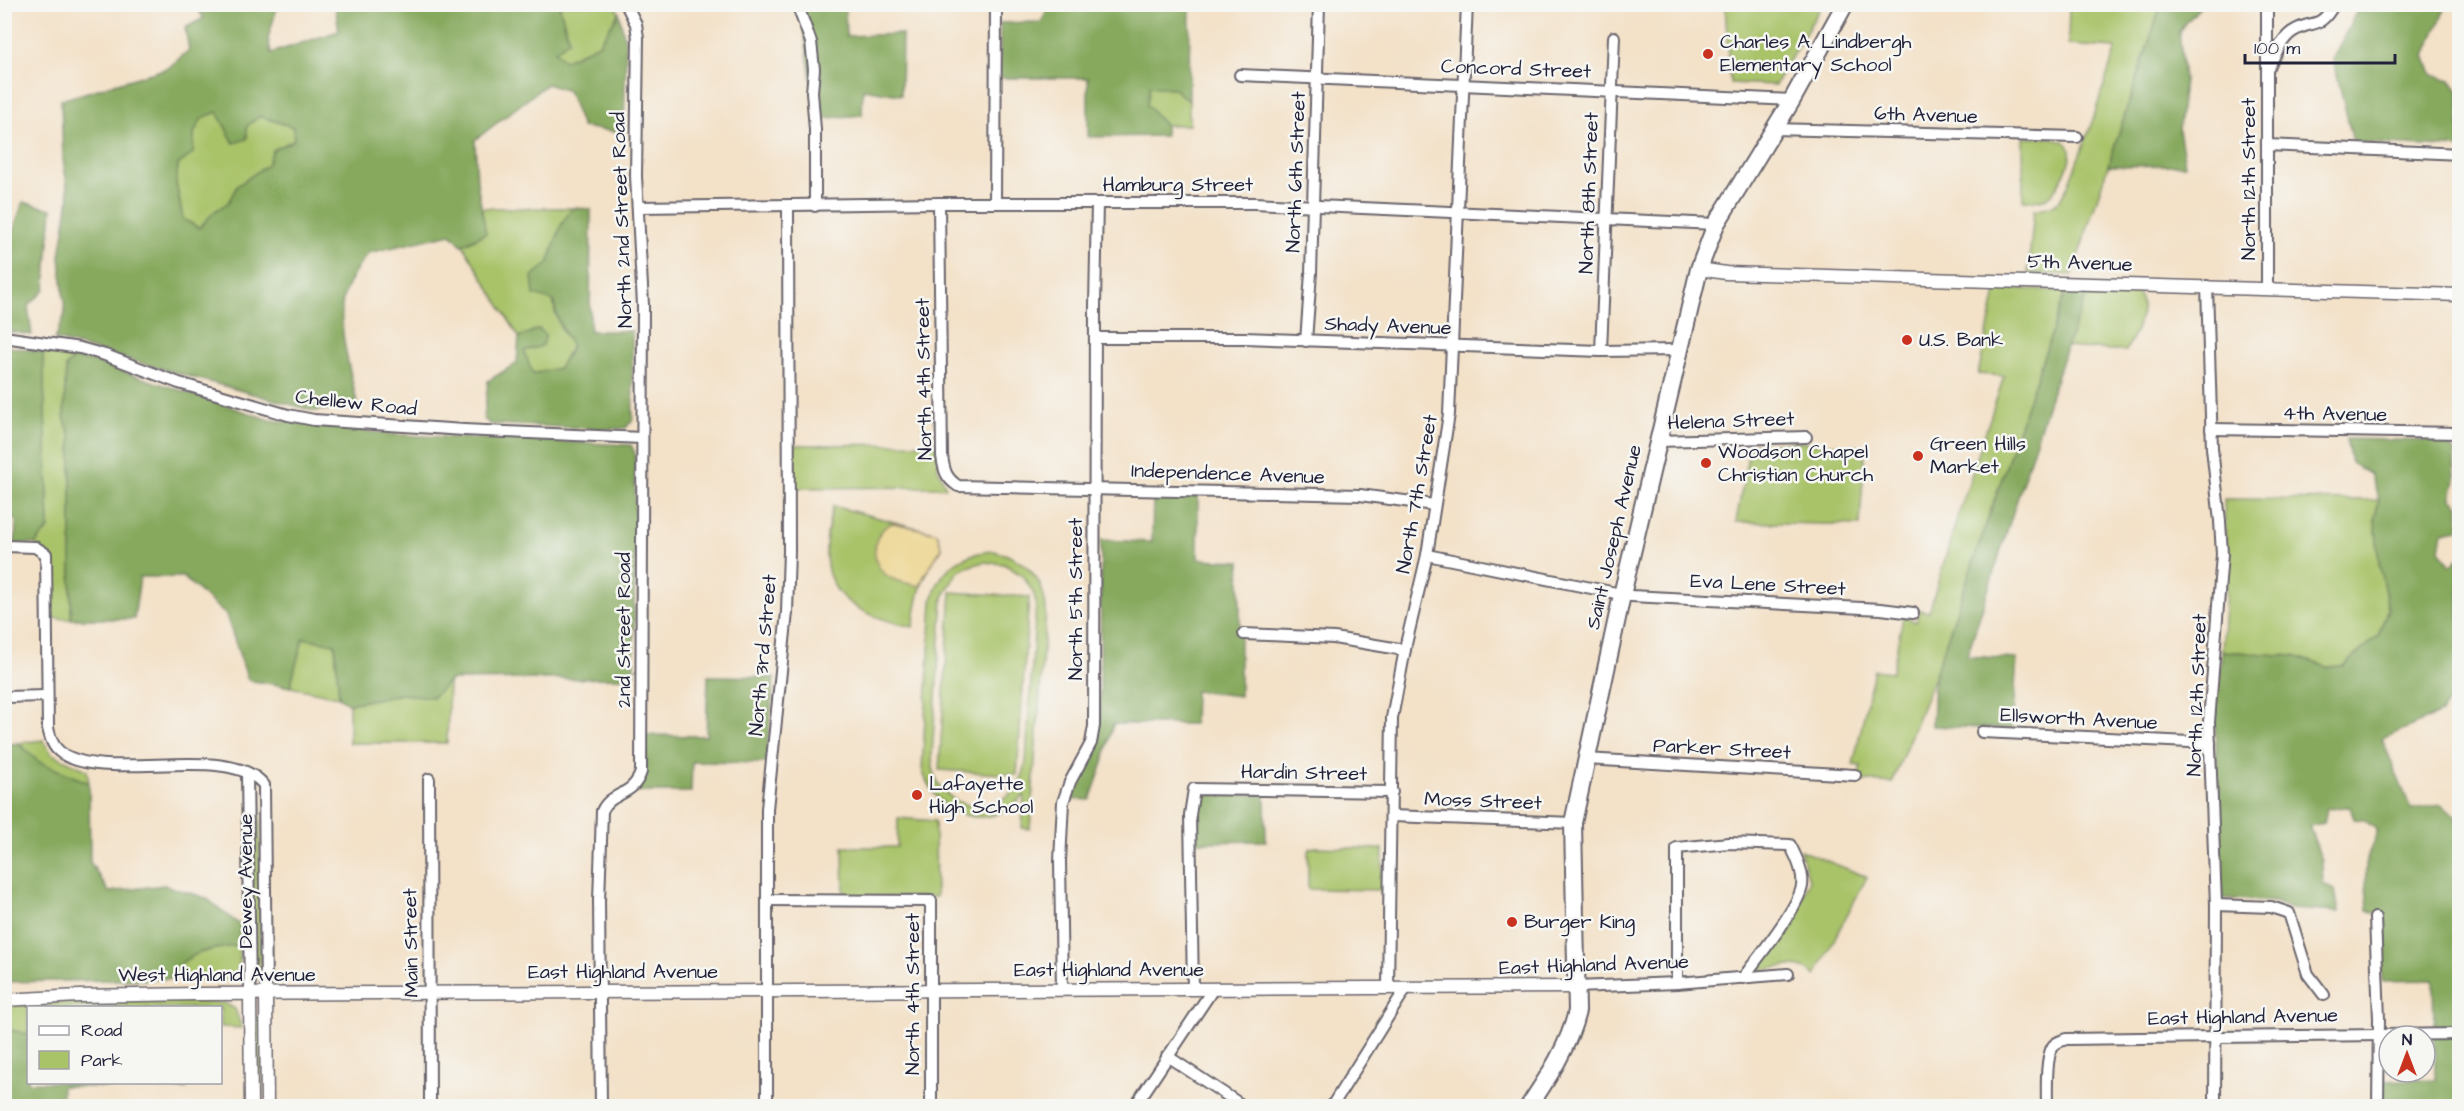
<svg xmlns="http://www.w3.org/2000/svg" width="2464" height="1111" font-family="'Architects Daughter',sans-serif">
<rect width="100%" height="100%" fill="#f6f6f2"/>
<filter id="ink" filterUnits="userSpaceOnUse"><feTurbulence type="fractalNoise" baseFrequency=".0167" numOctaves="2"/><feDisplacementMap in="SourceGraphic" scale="12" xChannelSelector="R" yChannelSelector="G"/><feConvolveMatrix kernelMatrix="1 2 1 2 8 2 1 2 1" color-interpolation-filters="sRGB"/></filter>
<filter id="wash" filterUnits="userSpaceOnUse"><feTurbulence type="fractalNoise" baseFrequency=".008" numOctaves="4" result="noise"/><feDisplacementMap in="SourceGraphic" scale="24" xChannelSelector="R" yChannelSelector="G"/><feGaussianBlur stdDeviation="1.35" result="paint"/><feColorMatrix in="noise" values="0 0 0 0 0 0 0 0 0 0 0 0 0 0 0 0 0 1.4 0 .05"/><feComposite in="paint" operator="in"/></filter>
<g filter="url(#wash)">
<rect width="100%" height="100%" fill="#f3e1c8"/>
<g fill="#a9c369" stroke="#667252" stroke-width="1.5" fill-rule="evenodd">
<polygon points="559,5 615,5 619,13 599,44 564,61 555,51 569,40"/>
<polygon points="1725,5 1725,4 1822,5 1775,85 1730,83"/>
<polygon points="2069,5 2161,5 2072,275 2028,273 2034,210 2051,206 2060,200 2067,188 2089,131 2116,48 2068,45"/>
<polygon points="1149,86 1173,88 1189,101 1189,125 1165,125 1146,105"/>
<polygon points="217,112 234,143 247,126 260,116 293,127 294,140 273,150 267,165 237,186 228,203 215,211 199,228 183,219 176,183 178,165 193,153 194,133 202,118"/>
<path d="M2023,138C2035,138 2056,136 2065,142C2080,152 2058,191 2046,198C2039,202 2030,200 2023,200Z"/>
<polygon points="481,208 572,208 561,226 548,264 555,312 561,329 572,346 559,368 532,374 523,351 542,346 538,329 519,337 463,245 486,233"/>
<polygon points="1997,288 2066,291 1934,677 1892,783 1857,780 1861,766 1853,765 1874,670 1892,672 1903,617 1916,622 1919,610 1929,612 1955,525 2004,376 1978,374"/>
<path d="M2089,290L2136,292C2152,305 2133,336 2126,351L2066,347Z"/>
<polygon points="43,352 74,358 66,366 64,417 71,437 71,619 50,618 51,557 35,544 49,528"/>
<polygon points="1802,442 1865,447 1860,525 1736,522 1750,444"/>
<polygon points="937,444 938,469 946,487 794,488 793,445"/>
<polygon points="2224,499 2379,500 2375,518 2379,563 2388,608 2378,636 2343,666 2327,667 2294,656 2222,651 2227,574"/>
<path d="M833,506L937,533L942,548C920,580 919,589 913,627C837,611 812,584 833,506Z"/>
<path d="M994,551C1025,558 1044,578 1046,610L1030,829L1022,828L1024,795C1019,800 1013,806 1006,810C968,829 933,806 922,769L932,601C939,569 961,553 994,551ZM984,562L1004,564L1023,576L1033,592L1036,602L1026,761C1019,822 932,822 932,755L943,597L957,573L964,568Z"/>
<polygon points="951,592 1029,597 1017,775 939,770"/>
<polygon points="303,638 335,644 339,697 290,687"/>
<polygon points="449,680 447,743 349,743 349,704 401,694 433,697"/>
<polygon points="43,740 52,754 87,770 89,783 39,762 18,743"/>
<polygon points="258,787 260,790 260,968 253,968 252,791"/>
<polygon points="898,818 935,821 936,897 844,898 843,847 897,847"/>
<polygon points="1316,847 1383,849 1382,890 1308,889 1308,851 1310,848"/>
<path d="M1800,850L1867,877L1815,976C1800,958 1774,969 1753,972L1796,914L1809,880Z"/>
<path d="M239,945C239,960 243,974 227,980L168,979C183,952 211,949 239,945Z"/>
<polygon points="139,999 225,1003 235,1009 242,1028 221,1027 220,1008 28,1008 28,1034 5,1029 5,1006"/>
<polygon points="255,1017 259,1017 261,1020 262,1106 254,1106"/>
</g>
<g fill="#86a95d" stroke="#54664c" stroke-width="1.5" fill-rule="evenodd">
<path d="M425,4L559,5L569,40L555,51L564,61L599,44L619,13L626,45L624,133L582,127L568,91L547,84L475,140L477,183L486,233L462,245L451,234L368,253C358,267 347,282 343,299C337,326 352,378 358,407L314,411L55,339L65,314L60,256L69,198L63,159L61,100L168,68L189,50L185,28L204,18L194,5H278L268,38L271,53L339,31L335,5ZM217,112L234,143L247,139V126L260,116L293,127L294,140L273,150L267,165L237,186L228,203L215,211L199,228L183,219L176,183L178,165L193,153L194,133L202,118Z"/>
<polygon points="800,5 845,5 846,36 902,34 901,95 863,89 862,115 817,119"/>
<polygon points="1050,5 1190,5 1189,101 1173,88 1150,86 1147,105 1165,125 1165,136 1088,137 1088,78 1000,78 1000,23 1041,22"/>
<polygon points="2161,5 2206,5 2200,7 2179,31 2184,80 2179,130 2185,165 2108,166"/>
<polygon points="2360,5 2449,5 2446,7 2425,55 2432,75 2451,80 2459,91 2459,148 2353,142 2333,58"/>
<polygon points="23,202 52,209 45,290 28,306 32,335 5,331 5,233 12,234"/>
<path d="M572,208L591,209L590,331H632L633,419L626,428L611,429L490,424L484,419L488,381L517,363L519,337L539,329L546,336L542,346L524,351L533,374L559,368L572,346C563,331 556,319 554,301L534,295L532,276L548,264L561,225Z"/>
<polygon points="2089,290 2066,347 1967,656 2017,659 2012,729 1932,726 1934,677 2066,291"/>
<polygon points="4,346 43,352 49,528 35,544 15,543 16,521 5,511"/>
<polygon points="74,358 91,361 270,420 399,435 631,445 635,453 634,678 450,680 433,697 401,694 349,704 339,697 335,644 303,638 290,687 248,680 226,615 183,577 140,577 134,619 71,619 71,437 64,417 66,366"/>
<path d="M2346,439L2444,441L2454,451L2455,480L2451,498L2459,505V529L2443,532L2440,550L2451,566L2459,558V696L2451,697L2441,713L2382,739L2411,809L2440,805L2455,816L2459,824V1106H2381V1081L2435,1079L2433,980L2382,981L2378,915L2368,910C2367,892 2363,869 2369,852C2373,842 2377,844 2377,830L2364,820L2354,819L2350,807L2327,808L2324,823L2309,826L2322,861L2323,884L2335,890L2339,912L2290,909L2275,902L2222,898L2215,718L2222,651L2294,656L2327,667L2343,666L2378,636L2388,608L2379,563L2375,518L2379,500L2370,474L2351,463Z"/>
<polygon points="1153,494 1198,496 1198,559 1240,561 1240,696 1195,691 1194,724 1113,724 1103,763 1090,800 1071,799 1074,786 1095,750 1100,721 1101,540 1152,542"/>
<path d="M708,676L774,677L766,763L692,762L691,792H634C649,778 645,754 645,735L706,736Z"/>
<path d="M18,743L39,762L89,783L90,862L109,892L164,885L206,898L240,925L239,945C211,949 183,952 168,979L5,982V745Z"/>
<polygon points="1204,794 1265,795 1266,841 1196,842 1195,821 1199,797"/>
<polygon points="5,1029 28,1034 28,1082 187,1083 186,1089 62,1086 61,1106 5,1106"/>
</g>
<path fill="#eeda9e" stroke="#887e6c" stroke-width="1.5" d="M894,523L937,533L942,548L925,574L920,586C908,583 893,582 884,573C868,559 874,527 894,523Z"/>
</g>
<g filter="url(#ink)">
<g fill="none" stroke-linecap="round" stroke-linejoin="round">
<g stroke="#6b656c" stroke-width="14">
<g id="minor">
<polyline points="797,4 811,42 814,69 812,92 815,130 815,206"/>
<polyline points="2267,4 2267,288"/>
<path d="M2269,67C2275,55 2281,40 2292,32C2312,18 2319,32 2334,4"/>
<polyline points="1240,75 1792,100"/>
<polyline points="1774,129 2077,137"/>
<polyline points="2267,145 2460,154"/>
<path d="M939,203L942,456C944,471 946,478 958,486L1360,495L1434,505"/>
<polyline points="995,203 996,4"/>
<polyline points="639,207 939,203 1254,203 1716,224"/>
<polyline points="2207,286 2212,448 2220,521 2222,554 2209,722 2216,905 2215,1106"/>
<polyline points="4,337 80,348 105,355 179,383 288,415 314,420 464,430 642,438"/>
<polyline points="1095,338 1244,338 1601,351 1679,350"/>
<polyline points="1306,341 1311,273 1319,4"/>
<polyline points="1601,351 1614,37"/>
<polyline points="2211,429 2460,433"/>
<polyline points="1658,441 1806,437"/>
<path d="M4,546L35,547L46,554L48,728C50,736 52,746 60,752C105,785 229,741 264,785L266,994"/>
<polyline points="1427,555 1631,596 1881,609 1913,613"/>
<polyline points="1244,634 1334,638 1405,650"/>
<polyline points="4,697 47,696"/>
<polyline points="1982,732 2210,743"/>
<polyline points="1586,759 1855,775"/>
<polyline points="247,773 250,994"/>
<polyline points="429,779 430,1106"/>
<polyline points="1392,816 1573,823"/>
<polyline points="767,900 931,901 931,1106"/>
<polyline points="2216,905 2271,907 2289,913 2308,974 2324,995"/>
<polyline points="2375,918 2379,1019 2378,1106"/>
<path d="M1677,983V848L1729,843L1790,845C1796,856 1804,873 1802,886C1798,909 1758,957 1743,978"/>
<polyline points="1576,987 1677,983 1788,974"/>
<polyline points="1388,988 1392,718 1406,644 1427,555 1449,414 1467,4"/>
<polyline points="1062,989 1060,861 1063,802 1070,782 1091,743 1094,726 1095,305 1097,203"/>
<polyline points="1193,989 1190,815 1194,789 1392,792"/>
<polyline points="1167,1056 1243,1106"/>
<path d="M601,1106L599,901L602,811C611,791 633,797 641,772L643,305L636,176L638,38L636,24L626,4"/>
<polyline points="767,1106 767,809 787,612 789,551 788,206"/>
<polyline points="1135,1106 1213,989"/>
<polyline points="1332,1106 1406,988"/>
<path d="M2047,1106C2047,1092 2045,1058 2053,1046C2056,1042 2061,1041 2066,1039L2460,1034"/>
</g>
</g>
<g stroke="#6b656c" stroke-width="15">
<g id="tertiary">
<polyline points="1699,269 1726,273 2460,295"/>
<polyline points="250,994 251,1106"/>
<polyline points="266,994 267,1106"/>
<polyline points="4,1000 79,996 196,994 1576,987"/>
</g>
</g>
<g stroke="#6b656c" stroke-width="20">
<path id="primary" d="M1529,1106C1549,1076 1569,1046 1577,1011L1573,823L1622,595L1699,269L1716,224L1792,100L1845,4"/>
</g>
<use href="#minor" stroke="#fff" stroke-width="10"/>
<use href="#tertiary" stroke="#fff" stroke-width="12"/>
<use href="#primary" stroke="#fff" stroke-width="16"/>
</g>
</g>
<g fill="#c8321e" stroke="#f6f6f2" stroke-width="2">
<circle cx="1708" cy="54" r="6"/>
<circle cx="1907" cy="340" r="6"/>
<circle cx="1918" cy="456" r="6"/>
<circle cx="1706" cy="463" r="6"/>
<circle cx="917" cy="795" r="6"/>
<circle cx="1512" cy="922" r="6"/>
</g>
<g text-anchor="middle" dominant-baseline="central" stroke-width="5" stroke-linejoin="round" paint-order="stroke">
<g font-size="20" fill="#22223b" stroke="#f6f6f2" text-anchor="start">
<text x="1720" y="42">Charles A. Lindbergh<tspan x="1720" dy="23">Elementary School</tspan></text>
<text x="1919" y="340">U.S. Bank</text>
<text x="1930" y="444">Green Hills<tspan x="1930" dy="23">Market</tspan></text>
<text x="1718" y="452">Woodson Chapel<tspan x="1718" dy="23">Christian Church</tspan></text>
<text x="929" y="784">Lafayette<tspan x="929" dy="23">High School</tspan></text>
<text x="1524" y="922">Burger King</text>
</g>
<g font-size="20" fill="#22223b" stroke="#f6f6f2">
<text transform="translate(1516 69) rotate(2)">Concord Street</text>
<text transform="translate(1926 115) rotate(2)">6th Avenue</text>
<text transform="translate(1296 172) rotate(-88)">North 6th Street</text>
<text transform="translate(2249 179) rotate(-90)">North 12th Street</text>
<text x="1178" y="185">Hamburg Street</text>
<text transform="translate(1589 193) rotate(-88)">North 8th Street</text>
<text transform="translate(622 220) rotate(-92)">North 2nd Street Road</text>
<text transform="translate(2080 263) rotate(2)">5th Avenue</text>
<text transform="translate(1388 326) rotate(2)">Shady Avenue</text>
<text transform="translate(924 379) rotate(-91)">North 4th Street</text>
<text transform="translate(356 403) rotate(6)">Chellew Road</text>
<text transform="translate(2335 414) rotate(1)">4th Avenue</text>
<text transform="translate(1731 421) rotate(-2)">Helena Street</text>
<text transform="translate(1228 474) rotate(2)">Independence Avenue</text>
<text transform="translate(1417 494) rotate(-80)">North 7th Street</text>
<text transform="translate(1614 537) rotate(-77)">Saint Joseph Avenue</text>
<text transform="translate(1768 585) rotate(3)">Eva Lene Street</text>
<text transform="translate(1076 599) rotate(-90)">North 5th Street</text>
<text transform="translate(624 630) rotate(-90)">2nd Street Road</text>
<text transform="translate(763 655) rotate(-85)">North 3rd Street</text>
<text transform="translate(2197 695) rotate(-88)">North 12th Street</text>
<text transform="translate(2079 719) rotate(3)">Ellsworth Avenue</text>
<text transform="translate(1722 749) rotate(3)">Parker Street</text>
<text transform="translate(1304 773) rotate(1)">Hardin Street</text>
<text transform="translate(1483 801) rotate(2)">Moss Street</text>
<text transform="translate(246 881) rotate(-90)">Dewey Avenue</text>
<text transform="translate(411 943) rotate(-91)">Main Street</text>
<text transform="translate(1594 965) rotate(-2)">East Highland Avenue</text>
<text x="1109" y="970">East Highland Avenue</text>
<text x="623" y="972">East Highland Avenue</text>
<text x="217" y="975">West Highland Avenue</text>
<text transform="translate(913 994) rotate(-90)">North 4th Street</text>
<text transform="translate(2243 1017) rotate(-1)">East Highland Avenue</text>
</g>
</g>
<rect width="2464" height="1111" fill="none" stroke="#f6f6f2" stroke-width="24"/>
<rect x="27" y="1006" width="195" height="78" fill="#f6f6f2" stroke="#a1a1a9" stroke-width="1.5"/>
<rect x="39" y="1026" width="30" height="9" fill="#ffffff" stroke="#a1a1a9" stroke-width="1.5"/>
<text x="81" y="1036" font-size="18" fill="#22223b">Road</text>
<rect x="39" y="1051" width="30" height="18" fill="#a9c369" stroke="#a1a1a9" stroke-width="1.5"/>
<text x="81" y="1066" font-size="18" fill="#22223b">Park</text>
<g transform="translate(2407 1054)"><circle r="28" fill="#f6f6f2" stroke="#a1a1a9" stroke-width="1.5"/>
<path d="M0-4.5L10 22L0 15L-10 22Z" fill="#c8321e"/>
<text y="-9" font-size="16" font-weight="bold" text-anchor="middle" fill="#22223b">N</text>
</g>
<path d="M2245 54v9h150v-9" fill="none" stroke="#22223b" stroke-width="3"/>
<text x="2254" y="54" font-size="18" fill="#22223b" stroke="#f6f6f2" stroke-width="4.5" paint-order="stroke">100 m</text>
</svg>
